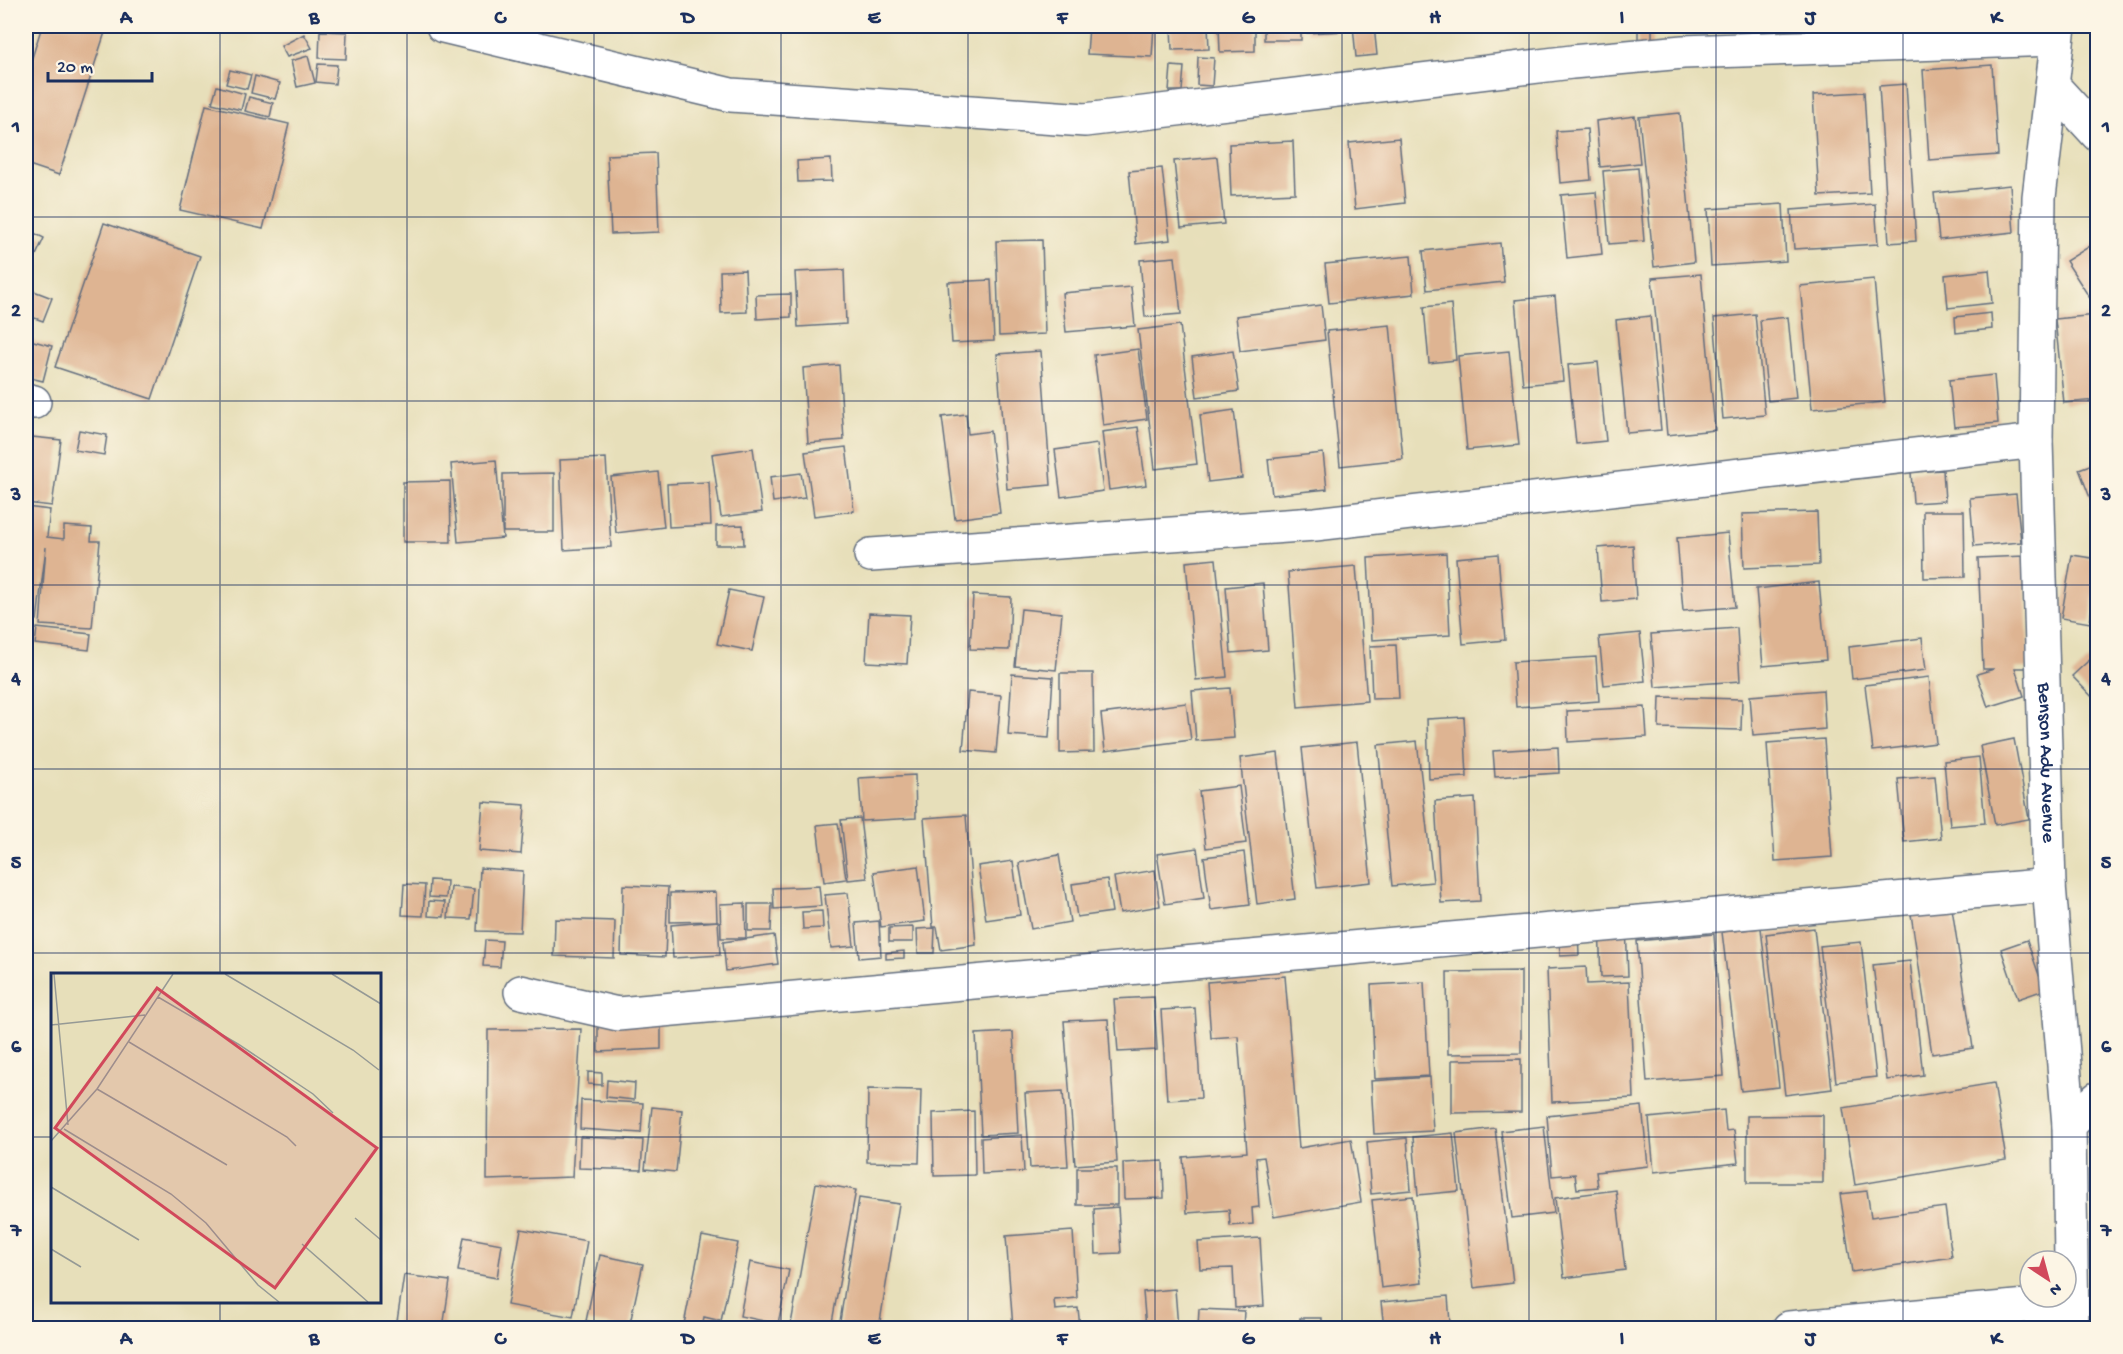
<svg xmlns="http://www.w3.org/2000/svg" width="2123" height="1354" font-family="'Gochi Hand',sans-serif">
<rect width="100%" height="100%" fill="#fcf5e5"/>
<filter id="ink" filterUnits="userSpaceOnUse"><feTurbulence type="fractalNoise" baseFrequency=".0167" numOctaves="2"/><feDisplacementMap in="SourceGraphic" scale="12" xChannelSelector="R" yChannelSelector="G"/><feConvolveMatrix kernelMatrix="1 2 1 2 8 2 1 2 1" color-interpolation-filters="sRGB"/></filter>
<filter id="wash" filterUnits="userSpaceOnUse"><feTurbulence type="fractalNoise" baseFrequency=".008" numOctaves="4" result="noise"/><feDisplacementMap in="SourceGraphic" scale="24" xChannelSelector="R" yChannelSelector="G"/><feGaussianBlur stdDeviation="1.35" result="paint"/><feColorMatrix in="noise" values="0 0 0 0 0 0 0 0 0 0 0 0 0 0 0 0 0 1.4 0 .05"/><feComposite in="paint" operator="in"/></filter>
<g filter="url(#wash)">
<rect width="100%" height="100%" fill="#e7dfba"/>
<g id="blocks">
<g fill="#deb492">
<polygon points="42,26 107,26 59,175 26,164 26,77"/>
<polygon points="1089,26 1154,26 1152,57 1087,54"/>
<polygon points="1171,26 1208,26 1209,49 1172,50"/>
<polygon points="1219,26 1255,26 1255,51 1220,52"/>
<rect x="1264" y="26" width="37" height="14"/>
<polygon points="1306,26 1346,26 1346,31 1307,33"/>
<polygon points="1353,26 1374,26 1377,55 1356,57"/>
<rect x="1638" y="26" width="14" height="24"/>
<polygon points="320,31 347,32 346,59 319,58"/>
<polygon points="304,34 312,48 287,57 281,46"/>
<polygon points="308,56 315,83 297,87 291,61"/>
<polygon points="1198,57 1214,58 1212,86 1197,85"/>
<polygon points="318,64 337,65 335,84 316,82"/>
<polygon points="1992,65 1998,155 1929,160 1923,70"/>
<polygon points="1171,66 1184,67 1182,91 1169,91"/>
<polygon points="230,70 251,75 247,89 226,84"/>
<polygon points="255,76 280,83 275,99 251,93"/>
<polygon points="1906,84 1916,241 1889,243 1879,86"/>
<polygon points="217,86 245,94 241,110 212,103"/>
<polygon points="1864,92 1870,193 1819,196 1813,95"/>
<polygon points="249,97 273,103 270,117 245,111"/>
<polygon points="206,105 289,124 263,229 180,210"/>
<polygon points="1680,113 1694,262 1654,267 1639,117"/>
<polygon points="1635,116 1640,163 1600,167 1596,121"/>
<polygon points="1587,129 1591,180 1560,183 1556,131"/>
<polygon points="1399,138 1405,203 1355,209 1349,143"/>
<polygon points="1293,141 1295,193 1231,196 1229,144"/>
<polygon points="656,153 659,232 611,234 607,155"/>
<polygon points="1217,157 1224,224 1181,228 1174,161"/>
<polygon points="831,159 832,181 798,182 797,161"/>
<polygon points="1162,168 1170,240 1136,244 1129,171"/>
<polygon points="1638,168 1644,241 1609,244 1603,171"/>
<polygon points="2010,185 2014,232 1939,240 1934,193"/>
<polygon points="1596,192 1602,254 1567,258 1561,195"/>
<polygon points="1783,204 1786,261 1711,266 1708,209"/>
<polygon points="1875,204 1878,244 1794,249 1791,210"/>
<polygon points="104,223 200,256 152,399 55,367"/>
<polygon points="26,229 44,238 26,277"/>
<polygon points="1042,240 1045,334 999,336 996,241"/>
<polygon points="2098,241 2098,300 2093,303 2066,261"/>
<polygon points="1500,243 1504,282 1427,290 1423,251"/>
<polygon points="1411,256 1414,294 1329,303 1325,264"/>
<polygon points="1175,257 1181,314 1145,317 1140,260"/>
<polygon points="745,270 747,312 721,313 720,271"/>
<polygon points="844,270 846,324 798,327 795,272"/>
<polygon points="1989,270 1992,303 1948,308 1945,275"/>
<polygon points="1701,274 1715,430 1667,435 1652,278"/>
<polygon points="1874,279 1885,402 1812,409 1800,286"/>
<polygon points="991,280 994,341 952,343 948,282"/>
<polygon points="1131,287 1135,326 1066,332 1062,293"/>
<polygon points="26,288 52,298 43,321 26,315"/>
<polygon points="791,294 791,317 757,319 756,295"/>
<polygon points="1555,296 1563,381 1523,385 1515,300"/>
<polygon points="1451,304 1456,360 1429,363 1424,307"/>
<polygon points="1321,305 1325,340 1240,351 1236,316"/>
<polygon points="1991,313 1992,329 1956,333 1955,317"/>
<polygon points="1755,314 1765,415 1723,419 1714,318"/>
<polygon points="2096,315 2098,400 2064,403 2055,319"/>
<polygon points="1650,316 1661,430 1627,433 1616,320"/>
<polygon points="1788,317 1796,398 1768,401 1760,320"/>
<polygon points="1180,325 1197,464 1155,469 1138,330"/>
<polygon points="1390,325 1403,459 1340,466 1327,331"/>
<polygon points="26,339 52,346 43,381 26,377"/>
<polygon points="1138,349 1147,419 1103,425 1094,355"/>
<polygon points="1041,351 1051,485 1007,489 997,354"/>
<polygon points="1233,351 1239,391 1197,397 1192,357"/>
<polygon points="1509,351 1519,445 1467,450 1458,356"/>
<polygon points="1598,362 1606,441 1576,444 1568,365"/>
<polygon points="839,365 844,440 808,443 803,368"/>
<polygon points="1994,375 1998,423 1954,427 1949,380"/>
<polygon points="1234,410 1242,478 1208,482 1200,415"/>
<polygon points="966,414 968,434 990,431 1000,513 955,519 942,417"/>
<polygon points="1138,427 1146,485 1109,490 1102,432"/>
<polygon points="79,430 107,435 104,455 75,450"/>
<polygon points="32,437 61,440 52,506 26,503"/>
<polygon points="1097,444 1103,491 1061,497 1055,450"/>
<polygon points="846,447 854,511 814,516 805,452"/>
<polygon points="753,448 762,512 721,517 712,454"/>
<polygon points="1323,453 1327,489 1272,495 1268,459"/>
<polygon points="606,458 611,547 564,550 560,460"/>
<polygon points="496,460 503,538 458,542 451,464"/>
<polygon points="2098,462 2098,516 2097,516 2079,469"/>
<polygon points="1943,470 1945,501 1913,503 1911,472"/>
<polygon points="658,472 664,527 616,533 611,477"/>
<polygon points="554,473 554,532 503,532 503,474"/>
<polygon points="801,473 805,498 773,502 770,477"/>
<polygon points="450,481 451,542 403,542 403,482"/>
<polygon points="709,482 711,525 669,527 667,484"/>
<polygon points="2016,494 2021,542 1974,546 1970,498"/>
<polygon points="26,507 50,510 47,537 64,539 64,526 92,528 91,541 100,541 92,628 40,625 46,547 37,620 26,619"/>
<polygon points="1923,511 1964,511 1965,577 1924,578"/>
<polygon points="1817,512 1819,565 1744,568 1742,514"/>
<polygon points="743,525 744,545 716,545 716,526"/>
<polygon points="1728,533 1735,607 1683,611 1677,538"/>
<polygon points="1633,545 1636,599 1602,602 1598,548"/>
<polygon points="1446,553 1450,635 1372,640 1368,558"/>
<polygon points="1498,554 1505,640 1463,644 1456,558"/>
<polygon points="2072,555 2098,559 2090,623 2061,618"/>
<polygon points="2024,556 2029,668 2015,668 2024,696 1988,707 1977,674 1994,669 1983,669 1978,558"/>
<polygon points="1216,559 1227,677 1196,680 1186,562"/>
<polygon points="1356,566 1367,701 1298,707 1288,572"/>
<polygon points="1819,582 1826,660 1763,666 1756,589"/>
<polygon points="1263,583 1268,650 1231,653 1226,587"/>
<polygon points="729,590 764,597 752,651 717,644"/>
<polygon points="973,595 1011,597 1009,650 970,649"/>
<polygon points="1021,609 1062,613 1056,670 1015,666"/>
<polygon points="869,613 910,615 907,664 866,662"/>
<polygon points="37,628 91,634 89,650 35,644"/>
<polygon points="1737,628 1740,681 1655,687 1651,634"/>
<polygon points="1640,633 1645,681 1604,685 1599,637"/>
<polygon points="1922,638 1926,670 1852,679 1849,647"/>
<polygon points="1396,645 1399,698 1372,699 1370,646"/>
<polygon points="2098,652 2098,703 2072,676"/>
<polygon points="1596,657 1599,701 1516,707 1513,662"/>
<polygon points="1060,673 1093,673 1094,752 1060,753"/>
<polygon points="1012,674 1053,677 1049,738 1008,735"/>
<polygon points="1929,677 1936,743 1873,751 1865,685"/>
<polygon points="1230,688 1234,738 1196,741 1192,691"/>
<polygon points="1823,690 1825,729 1753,735 1750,696"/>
<polygon points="968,692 1001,695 996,753 963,750"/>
<polygon points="1660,697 1742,699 1741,730 1659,728"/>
<polygon points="1186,703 1191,740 1105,751 1101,714"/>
<polygon points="1645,707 1647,737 1568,742 1567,711"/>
<polygon points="1464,717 1467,777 1429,779 1427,719"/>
<polygon points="1824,739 1832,857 1775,861 1767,743"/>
<polygon points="2014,739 2029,819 1995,825 1980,746"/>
<polygon points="1417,741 1433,882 1392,886 1378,745"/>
<polygon points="1357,742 1371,882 1317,888 1302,748"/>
<polygon points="1558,747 1559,773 1495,777 1493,751"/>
<polygon points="1278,753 1295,899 1257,904 1240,758"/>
<polygon points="1979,757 1985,823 1950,826 1944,761"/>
<polygon points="915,775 916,818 862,821 859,778"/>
<polygon points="1935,776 1941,838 1904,842 1898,779"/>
<polygon points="1239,786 1246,843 1206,848 1199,791"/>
<polygon points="1475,798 1480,901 1441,903 1435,801"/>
<polygon points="483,802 525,805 521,854 479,851"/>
<polygon points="966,815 976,945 941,950 937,927 933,927 924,818"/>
<polygon points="860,818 867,878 848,880 841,820"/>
<polygon points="838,823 846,879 824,882 817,825"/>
<polygon points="1197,848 1204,898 1165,904 1157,854"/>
<polygon points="1244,852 1250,905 1211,910 1204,857"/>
<polygon points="1059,855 1070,922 1031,929 1019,863"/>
<polygon points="1013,861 1020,915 986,920 978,866"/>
<polygon points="918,866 925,921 881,927 874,872"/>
<polygon points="480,868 523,871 520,932 477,931"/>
<polygon points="1155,870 1160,906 1120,913 1114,877"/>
<polygon points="1107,879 1112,912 1077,917 1072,884"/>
<polygon points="430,880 447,881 446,898 429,897"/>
<polygon points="404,884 425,885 423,916 402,915"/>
<polygon points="623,885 668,887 665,957 621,955"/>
<polygon points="819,886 821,906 774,909 773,888"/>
<polygon points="451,887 474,889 471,919 448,918"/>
<polygon points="716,892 717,921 670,922 670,893"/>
<polygon points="848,893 854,946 831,948 825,895"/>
<polygon points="429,901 445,902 444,917 428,916"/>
<polygon points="745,903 746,938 721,938 720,904"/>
<polygon points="748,904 772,904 771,931 748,931"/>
<polygon points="1952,908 1973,1048 1932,1054 1911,914"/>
<polygon points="822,911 823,928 803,929 802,912"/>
<polygon points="555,919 615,921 614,958 554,956"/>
<polygon points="718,921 720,955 673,958 671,925"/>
<polygon points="879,921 881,956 859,958 856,923"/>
<polygon points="1626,925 1628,976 1601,977 1599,926"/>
<polygon points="913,927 913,942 889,942 889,928"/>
<polygon points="935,928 934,953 918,953 917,929"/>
<polygon points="1761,928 1779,1087 1741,1091 1722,932"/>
<polygon points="1814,928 1832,1089 1785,1095 1766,934"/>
<polygon points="1559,930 1578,930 1579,955 1560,956"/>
<polygon points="1714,934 1724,1076 1647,1082 1637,941"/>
<polygon points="774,935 778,964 726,971 723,942"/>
<polygon points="485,940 502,941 500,967 483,966"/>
<polygon points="2027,940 2044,990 2018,999 2001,949"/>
<polygon points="1861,942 1876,1077 1836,1082 1820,946"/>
<polygon points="904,951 904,958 886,959 886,953"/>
<polygon points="1910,961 1923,1075 1887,1080 1873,965"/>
<polygon points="1586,967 1587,984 1629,982 1634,1098 1552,1102 1547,969"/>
<polygon points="1521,971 1521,1053 1448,1054 1447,972"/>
<polygon points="1285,976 1299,1148 1351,1139 1361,1202 1274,1217 1264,1157 1256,1158 1259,1207 1252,1208 1253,1224 1230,1226 1229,1210 1187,1213 1183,1157 1247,1152 1238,1036 1211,1038 1207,982"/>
<polygon points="1424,982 1429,1076 1375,1079 1371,985"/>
<polygon points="1154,997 1157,1050 1118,1052 1114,999"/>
<polygon points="1195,1008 1201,1098 1167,1100 1161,1010"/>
<polygon points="1108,1019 1117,1162 1075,1165 1064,1021"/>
<polygon points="661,1020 661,1049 598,1052 598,1022"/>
<polygon points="581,1029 572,1177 487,1180 488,1030"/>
<polygon points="1013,1032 1018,1133 981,1135 976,1034"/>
<polygon points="1521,1059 1521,1112 1452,1113 1452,1060"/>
<polygon points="588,1072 602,1073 602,1085 588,1084"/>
<polygon points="1430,1077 1433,1131 1374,1134 1371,1081"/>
<polygon points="607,1080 635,1083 634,1100 606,1097"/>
<polygon points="1994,1083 2006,1160 1855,1185 1843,1108"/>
<polygon points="868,1089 921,1090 919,1163 867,1162"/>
<polygon points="1063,1091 1068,1166 1030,1168 1025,1093"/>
<polygon points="581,1100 643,1103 641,1133 580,1129"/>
<polygon points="1642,1106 1648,1166 1596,1172 1598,1187 1577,1189 1575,1174 1552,1176 1547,1116"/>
<polygon points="652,1107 682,1110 676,1172 645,1169"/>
<polygon points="1724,1110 1726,1131 1734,1130 1738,1163 1654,1172 1649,1118"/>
<polygon points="974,1111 975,1175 934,1176 933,1113"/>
<polygon points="1823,1115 1823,1183 1747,1183 1747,1116"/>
<polygon points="1544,1126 1554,1213 1512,1218 1501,1131"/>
<polygon points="1495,1128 1513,1283 1474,1288 1456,1133"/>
<polygon points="1453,1133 1459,1191 1418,1195 1413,1137"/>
<polygon points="1022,1135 1024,1172 982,1174 981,1138"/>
<polygon points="580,1137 643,1140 641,1170 579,1168"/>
<polygon points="1407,1138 1411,1190 1371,1194 1367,1142"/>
<polygon points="1163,1161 1164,1198 1124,1199 1123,1163"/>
<rect x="1077" y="1168" width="40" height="37"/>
<polygon points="816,1183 856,1190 831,1328 791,1324"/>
<polygon points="1616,1190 1625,1270 1564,1278 1555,1198"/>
<polygon points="1867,1191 1871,1217 1945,1207 1952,1257 1852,1272 1840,1194"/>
<polygon points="1413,1196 1422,1283 1381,1288 1372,1200"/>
<polygon points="859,1198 899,1204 879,1328 839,1328"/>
<polygon points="1118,1207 1121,1253 1096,1254 1094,1209"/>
<polygon points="521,1229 587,1241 573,1317 507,1305"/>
<polygon points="1073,1231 1077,1298 1054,1300 1055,1310 1078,1308 1080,1328 1013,1328 1006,1236"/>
<polygon points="702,1236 738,1243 721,1321 704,1317 702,1327 684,1324"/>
<polygon points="464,1237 502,1244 497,1278 458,1271"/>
<polygon points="1260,1238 1264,1306 1235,1308 1233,1268 1200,1269 1198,1242"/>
<polygon points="600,1255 643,1264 629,1328 586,1321"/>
<polygon points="750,1262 789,1270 778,1324 740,1316"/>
<polygon points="404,1275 450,1281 443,1328 396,1328"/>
<polygon points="1175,1289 1178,1328 1146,1328 1143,1292"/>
<polygon points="1448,1296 1450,1323 1384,1328 1381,1302"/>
<polygon points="1199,1309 1244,1311 1243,1328 1198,1328"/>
<polygon points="2013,1312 2053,1321 2051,1328 2009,1328"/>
<rect x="1300" y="1318" width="22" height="10"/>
</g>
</g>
</g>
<g filter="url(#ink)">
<use href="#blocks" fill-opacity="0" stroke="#626d7e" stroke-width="1.5"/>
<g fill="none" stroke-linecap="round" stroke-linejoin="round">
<g stroke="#626d7e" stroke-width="36">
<g id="minor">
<polyline points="443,26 731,95 1085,120 1572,62 1683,52 2056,39"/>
<path id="s1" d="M2059,26L2039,197L2036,441L2049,885L2069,1125L2072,1328"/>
<polyline points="2053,86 2098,135"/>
<polyline points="26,400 34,402"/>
<polyline points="871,555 1315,524 2036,441"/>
<polyline points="521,992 618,1014 2049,885"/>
<polyline points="2069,1125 2098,1098"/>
<polyline points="1789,1328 2070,1302"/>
</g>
</g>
<use href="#minor" stroke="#fff" stroke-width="33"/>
</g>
</g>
<path fill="none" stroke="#1b2f5e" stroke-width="1.5" stroke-opacity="0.55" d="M220,26V974M407,26V1328M594,26V1328M781,26V1328M968,26V1328M1155,26V1328M1342,26V1328M1529,26V1328M1716,26V1328M1903,26V1328M26,217H2098M26,401H2098M26,585H2098M26,769H2098M26,953H2098M26,1137H52M380,1137H2098M220,1302V1328"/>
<g text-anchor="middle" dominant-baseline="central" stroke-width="4.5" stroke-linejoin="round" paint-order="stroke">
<g font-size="20" fill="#1b2f5e" stroke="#fcf5e5">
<text stroke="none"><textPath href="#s1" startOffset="738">Benson Adu Avenue</textPath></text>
</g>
</g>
<g transform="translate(51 973)">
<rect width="330" height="330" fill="#e7dfba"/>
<path fill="none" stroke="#959995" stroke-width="1.5" d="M3,1L17,152M174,1L302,77L328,97M281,1L330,31M107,24L187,71L262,121L282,140M0,52L94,42M78,69L236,164L245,173M46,116L176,192M13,156L120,221L155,250L207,312L228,329M0,168L46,116L122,1M0,214L88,267M304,245L330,267M251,271L317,329M0,276L30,294"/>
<path fill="#d1495b" fill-opacity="0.15" stroke="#d1495b" stroke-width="3" d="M106,15L326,175L224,315L4,155Z"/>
<rect width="330" height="330" fill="none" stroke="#1b2f5e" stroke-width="3"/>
</g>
<rect width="2123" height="1354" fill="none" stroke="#fcf5e5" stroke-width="66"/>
<g transform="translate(2048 1279) rotate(144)"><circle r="28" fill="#fcf5e5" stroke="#a2a6af" stroke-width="1.5"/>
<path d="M0-4.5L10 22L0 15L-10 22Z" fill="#d1495b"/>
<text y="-9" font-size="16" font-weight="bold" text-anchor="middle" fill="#1b2f5e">N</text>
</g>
<path d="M48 72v9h104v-9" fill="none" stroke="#1b2f5e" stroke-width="3"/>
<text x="57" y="72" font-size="18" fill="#1b2f5e" stroke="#fcf5e5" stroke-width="4.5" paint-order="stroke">20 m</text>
<rect x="33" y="33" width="2057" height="1288" fill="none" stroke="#1b2f5e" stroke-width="2"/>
<g font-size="20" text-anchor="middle" font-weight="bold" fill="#1b2f5e">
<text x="126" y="23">A</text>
<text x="314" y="23">B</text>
<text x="500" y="23">C</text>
<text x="688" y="23">D</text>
<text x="874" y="23">E</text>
<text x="1062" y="23">F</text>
<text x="1248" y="23">G</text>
<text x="1435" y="23">H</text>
<text x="1622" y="23">I</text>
<text x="1810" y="23">J</text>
<text x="1996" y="23">K</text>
<text x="16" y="132">1</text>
<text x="2106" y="132">1</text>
<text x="16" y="316">2</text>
<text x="2106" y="316">2</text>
<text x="16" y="500">3</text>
<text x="2106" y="500">3</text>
<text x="16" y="684">4</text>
<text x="2106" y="684">4</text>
<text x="16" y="868">5</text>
<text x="2106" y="868">5</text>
<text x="16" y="1052">6</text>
<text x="2106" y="1052">6</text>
<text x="16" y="1236">7</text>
<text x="2106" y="1236">7</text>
<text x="126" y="1344">A</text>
<text x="314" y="1344">B</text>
<text x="500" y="1344">C</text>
<text x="688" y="1344">D</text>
<text x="874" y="1344">E</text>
<text x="1062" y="1344">F</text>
<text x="1248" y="1344">G</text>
<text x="1435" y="1344">H</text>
<text x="1622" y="1344">I</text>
<text x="1810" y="1344">J</text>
<text x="1996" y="1344">K</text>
</g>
</svg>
